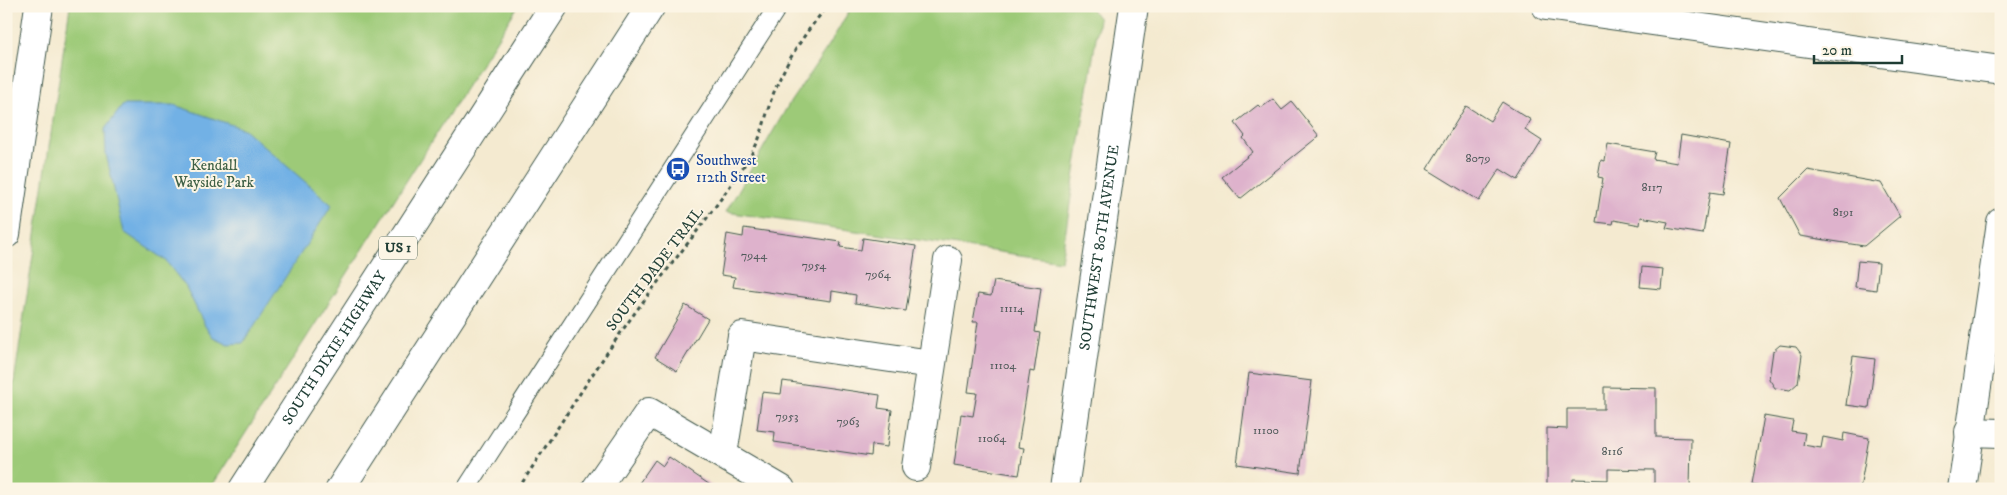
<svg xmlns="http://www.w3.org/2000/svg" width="2007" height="495" font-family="'IM FELL DW Pica',serif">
<rect width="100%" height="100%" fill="#fcf5e5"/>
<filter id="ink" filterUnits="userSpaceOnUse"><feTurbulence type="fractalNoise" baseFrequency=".02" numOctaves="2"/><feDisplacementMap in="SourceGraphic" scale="10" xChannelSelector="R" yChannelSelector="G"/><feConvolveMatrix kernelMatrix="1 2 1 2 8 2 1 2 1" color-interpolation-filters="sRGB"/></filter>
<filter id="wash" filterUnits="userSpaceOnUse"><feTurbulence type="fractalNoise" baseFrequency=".0096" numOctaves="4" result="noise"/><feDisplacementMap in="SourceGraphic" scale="20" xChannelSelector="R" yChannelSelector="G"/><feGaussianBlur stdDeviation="1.12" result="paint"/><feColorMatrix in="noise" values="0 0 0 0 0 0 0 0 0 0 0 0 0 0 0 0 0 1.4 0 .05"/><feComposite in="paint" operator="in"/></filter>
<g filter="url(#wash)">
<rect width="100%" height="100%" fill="#f4ead0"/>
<g fill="#9dca78" stroke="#5e8456">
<polygon points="70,6 518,6 210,489 6,489 6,436"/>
<polygon points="852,6 1089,6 1099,19 1061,261 726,212 789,104 829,45"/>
</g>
<polygon fill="#72b1e5" stroke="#48778c" points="123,105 174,105 244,129 332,205 243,343 228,344 213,337 205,326 186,287 165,260 124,232 106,154 105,129"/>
<g id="blocks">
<g fill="#deb2cc">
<polygon points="1273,99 1282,110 1292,102 1319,136 1240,199 1222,177 1253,152 1243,138 1245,136 1235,123 1258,105 1261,108"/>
<polygon points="1502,102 1531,120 1525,130 1542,141 1518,180 1500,169 1479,201 1427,169 1466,106 1490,121"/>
<polygon points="1681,135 1731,144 1723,194 1710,192 1703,234 1666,228 1668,222 1641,217 1640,225 1614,220 1613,224 1596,222 1603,178 1598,177 1601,160 1605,161 1608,144 1655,152 1653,159 1677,163"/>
<polygon points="1808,170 1881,183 1900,216 1864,246 1800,236 1780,198"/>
<polygon points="744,228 841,242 840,247 861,250 863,238 916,246 906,311 855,303 856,295 832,291 831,301 733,287 735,277 721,275 727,234 743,237"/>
<polygon points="1858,261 1879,263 1876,290 1855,287"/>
<polygon points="1642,267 1663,269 1661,289 1640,287"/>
<polygon points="994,281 1041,288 1035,332 1040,333 1034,372 1030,371 1018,447 1024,448 1019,475 954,465 961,414 973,416 977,393 968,392 978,322 973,322 978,294 991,296"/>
<polygon points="685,305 708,319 677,371 655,357"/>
<polygon points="1780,345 1796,347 1802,355 1798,383 1790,390 1775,388 1769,379 1773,351"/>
<polygon points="1853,356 1875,359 1869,408 1846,405"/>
<polygon points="1249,373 1312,381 1300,473 1237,464"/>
<polygon points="783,381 880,395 878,408 892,410 887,447 872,445 871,456 774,442 775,432 757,430 762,392 781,394"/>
<polygon points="1604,387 1656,388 1656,437 1691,438 1690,489 1654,489 1654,470 1608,469 1608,480 1573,479 1573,489 1547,489 1547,428 1567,429 1567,409 1604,409"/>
<polygon points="1764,416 1793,421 1791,431 1805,433 1803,445 1821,448 1823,437 1843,441 1844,433 1869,438 1860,489 1777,489 1752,484"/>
<polygon points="669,457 716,489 635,489 655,460 663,466"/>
</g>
</g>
</g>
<g filter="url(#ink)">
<use href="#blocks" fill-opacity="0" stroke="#3f574b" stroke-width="1"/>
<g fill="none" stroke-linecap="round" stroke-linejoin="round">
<g stroke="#3f574b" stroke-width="20">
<polyline id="lane" points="466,489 778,6"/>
</g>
<g stroke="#3f574b" stroke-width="30">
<g id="street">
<polyline points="6,234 39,6"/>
<polyline points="1969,432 2001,433"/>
<polyline points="723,454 742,336 931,364"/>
<polyline points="916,467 948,260"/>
<polyline points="596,489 649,412 781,489"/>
<path id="s1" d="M1064,489L1134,6"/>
</g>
</g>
<g stroke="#3f574b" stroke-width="30">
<g id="secondary">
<polyline points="1546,6 2001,70"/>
<polyline points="1962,489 2001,222"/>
</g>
</g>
<g stroke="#3f574b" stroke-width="30">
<g id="highway">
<path id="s2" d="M243,489L554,6"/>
<polyline points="340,489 651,6"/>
</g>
</g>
<path stroke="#3f574b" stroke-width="3" stroke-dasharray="4 4" stroke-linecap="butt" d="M518,489C555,433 590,376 629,321C669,265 715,212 752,153C762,136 765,118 771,100C783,66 804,33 828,6"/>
<use href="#lane" stroke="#fff" stroke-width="18"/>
<use href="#street" stroke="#fff" stroke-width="28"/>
<use href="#secondary" stroke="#fff" stroke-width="28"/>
<use href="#highway" stroke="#fff" stroke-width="28"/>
</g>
</g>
<defs>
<g id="bus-disc" transform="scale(1.25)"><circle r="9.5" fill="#1a4fb4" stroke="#fcf5e5"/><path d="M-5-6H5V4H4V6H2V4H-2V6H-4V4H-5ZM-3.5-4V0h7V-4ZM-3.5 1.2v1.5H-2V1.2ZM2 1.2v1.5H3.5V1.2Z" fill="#fff"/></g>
</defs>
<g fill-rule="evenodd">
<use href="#bus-disc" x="678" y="169"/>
</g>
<g text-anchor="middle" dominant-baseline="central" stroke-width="4" stroke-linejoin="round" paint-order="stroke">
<g font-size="12" fill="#4f5a5a">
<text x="1478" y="158">8079</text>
<text x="1652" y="187">8117</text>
<text x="1843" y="212">8191</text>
<text x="754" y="255">7944</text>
<text x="814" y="265">7954</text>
<text x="878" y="274">7964</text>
<text x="1012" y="308">11114</text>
<text x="1003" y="365">11104</text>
<text x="787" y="416">7953</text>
<text x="848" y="421">7963</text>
<text x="1266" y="430">11100</text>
<text x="992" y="438">11064</text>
<text x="1612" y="451">8116</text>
</g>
<rect fill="#fcf5e5" stroke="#617469" stroke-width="1" x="379" y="236.5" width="38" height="23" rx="4"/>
<g font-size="14" font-weight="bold" fill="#1f3d34">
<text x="398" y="248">US 1</text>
</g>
<g font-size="15" fill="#164399" stroke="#fcf5e5" text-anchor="start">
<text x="696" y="160">Southwest<tspan x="696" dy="17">112th Street</tspan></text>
</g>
<g font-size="15" fill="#3e6045" stroke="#fcf5e5">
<text x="214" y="165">Kendall<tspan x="214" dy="17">Wayside Park</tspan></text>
</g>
<g font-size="15" fill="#1f3d34" stroke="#fcf5e5">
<text stroke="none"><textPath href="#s1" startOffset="244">SOUTHWEST 80TH AVENUE</textPath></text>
<text transform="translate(655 269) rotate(-53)">SOUTH DADE TRAIL</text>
<text stroke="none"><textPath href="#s2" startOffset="168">SOUTH DIXIE HIGHWAY</textPath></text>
</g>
</g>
<rect width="2007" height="495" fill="none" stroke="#fcf5e5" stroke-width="25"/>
<path d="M1814 55v8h88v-8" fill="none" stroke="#1f3d34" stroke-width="2.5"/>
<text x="1822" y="55" font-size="15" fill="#1f3d34" stroke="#fcf5e5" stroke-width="4" paint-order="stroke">20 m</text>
</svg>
